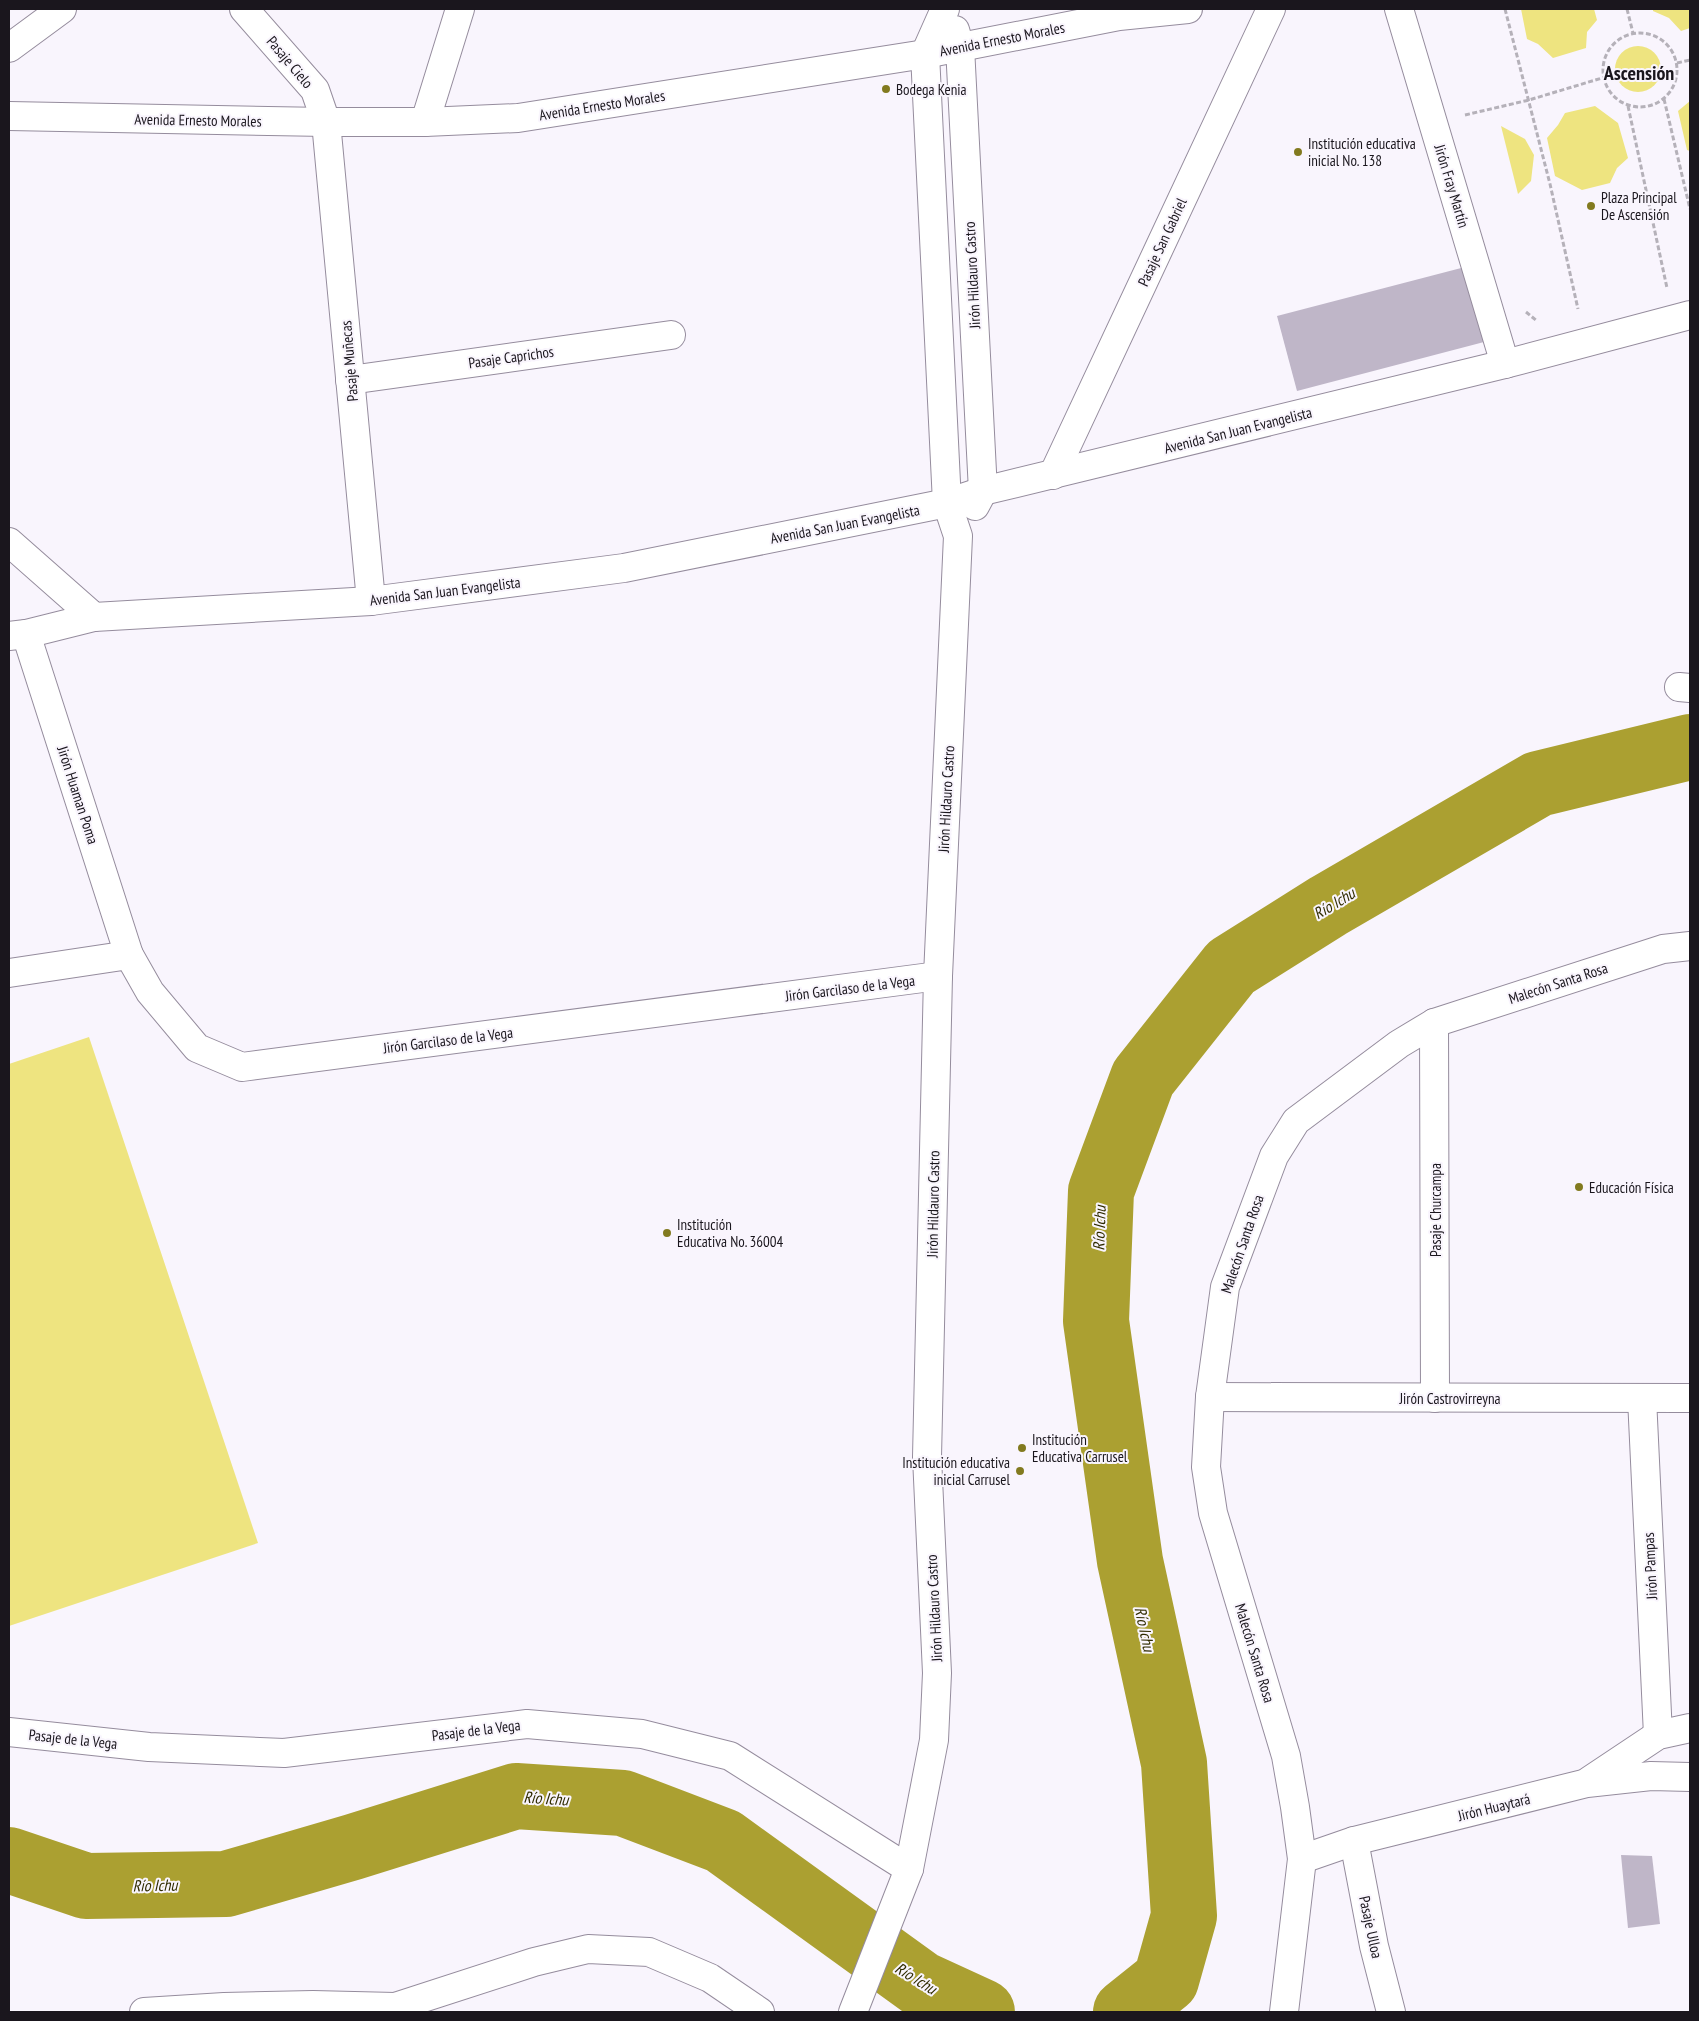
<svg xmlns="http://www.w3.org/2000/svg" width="1699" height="2021" font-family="'PT Sans Narrow',sans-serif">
<rect width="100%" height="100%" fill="#f9f5fd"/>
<g fill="#eee480">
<polygon points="1521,9 1594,9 1597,20 1587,32 1586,48 1553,58 1538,44 1527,39"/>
<polygon points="1653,9 1690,9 1690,28 1681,31 1669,18 1653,11"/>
<circle cx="1638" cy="69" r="23"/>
<polygon points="1690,101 1690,151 1687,150 1678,111"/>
<polygon points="1595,106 1618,123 1628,158 1617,168 1610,183 1582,190 1555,176 1547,138 1558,125 1565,113"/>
<polygon points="1501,126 1525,139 1534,155 1531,181 1518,194"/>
<polygon points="89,1037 258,1543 9,1626 9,1064"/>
</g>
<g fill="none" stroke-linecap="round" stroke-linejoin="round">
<g stroke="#aba031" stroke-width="66">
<polyline points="9,1860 86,1886 226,1884 353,1847 516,1796 623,1803 723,1841 921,1984 982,2012"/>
<polyline points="1126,2012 1166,1980 1184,1916 1174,1763 1130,1561 1096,1321 1101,1191 1143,1078 1231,967 1328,906 1538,784 1690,747"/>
</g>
</g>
<g fill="#bfb6c8">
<polygon points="1465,267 1484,342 1297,391 1277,316"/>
<polygon points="1621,1855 1652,1856 1660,1924 1628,1928"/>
</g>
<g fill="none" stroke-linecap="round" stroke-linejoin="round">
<g stroke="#958c9d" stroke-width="30">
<g id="minor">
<polyline points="244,9 315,90 326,122 371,601"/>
<polyline points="1399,9 1505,364"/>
<polyline points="955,30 960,47 983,491 975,506"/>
<polyline points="9,48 62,9"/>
<polyline points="9,116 326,122 425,122 518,118 925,54 1119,16 1188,9"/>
<polyline points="425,122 460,9"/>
<polyline points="350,380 671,335"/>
<polyline points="1053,475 1271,9"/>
<polyline points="9,542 94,617 371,601 624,568 947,503 983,491 1505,364 1690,315"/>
<polyline points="26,634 129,955"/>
<polyline points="9,636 26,634 94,617"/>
<polyline points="1679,687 1690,688"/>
<polyline points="9,973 129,955 150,992 197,1048 242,1067 938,976"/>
<polyline points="1434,1023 1435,1398"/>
<polyline points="1210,1397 1690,1398"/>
<polyline points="1642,1398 1658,1735"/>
<polyline points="9,1732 149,1747 284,1753 527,1724 642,1734 730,1756 909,1869"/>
<polyline points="1589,1781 1658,1735 1690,1728"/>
<polyline points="1354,1841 1374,1946 1391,2012"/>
<polyline points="1302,1859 1354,1841 1587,1783 1651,1776 1690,1777"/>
<polyline points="144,2012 224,2007 313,2005 395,2007 534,1962 588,1949 649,1952 710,1978 760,2012"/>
<polyline points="853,2012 909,1869 934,1740 937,1673 927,1457 938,976 958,536 947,503 925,54 945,9"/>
<polyline points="1284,2012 1302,1859 1295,1807 1286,1756 1213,1513 1206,1467 1210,1397 1225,1287 1274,1156 1296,1121 1399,1044 1434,1023 1663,949 1690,946"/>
</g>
</g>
<g stroke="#b5b1b9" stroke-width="3" stroke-dasharray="5 2.5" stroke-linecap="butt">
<polyline points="1505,9 1550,184 1578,309"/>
<polyline points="1627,9 1633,33"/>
<circle cx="1640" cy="70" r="37"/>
<polyline points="1677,63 1690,60"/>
<polyline points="1664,99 1690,209"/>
<polyline points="1628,106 1667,288"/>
<polyline points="1465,115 1529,100 1602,78"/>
<polyline points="1526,312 1537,321"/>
</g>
<use href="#minor" stroke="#fff" stroke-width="28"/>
</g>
<g fill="#827a1f" stroke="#f9f5fd" stroke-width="2">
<circle cx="886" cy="89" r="5"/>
<circle cx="1298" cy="152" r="5"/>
<circle cx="1591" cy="206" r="5"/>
<circle cx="1579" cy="1187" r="5"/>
<circle cx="667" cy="1233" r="5"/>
<circle cx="1022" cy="1448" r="5"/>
<circle cx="1020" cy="1471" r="5"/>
</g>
<g text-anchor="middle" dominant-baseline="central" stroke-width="4" stroke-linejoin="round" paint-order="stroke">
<g font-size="15" fill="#1a161d" stroke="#f9f5fd">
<text transform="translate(1002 39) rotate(-11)">Avenida Ernesto Morales</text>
<text transform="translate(290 62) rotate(50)">Pasaje Cielo</text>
<text transform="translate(602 105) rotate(-9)">Avenida Ernesto Morales</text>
<text transform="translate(198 120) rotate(1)">Avenida Ernesto Morales</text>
<text transform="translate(1452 186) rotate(73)">Jirón Fray Martín</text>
<text transform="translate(1162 242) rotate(-65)">Pasaje San Gabriel</text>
<text transform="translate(972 275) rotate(-93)">Jirón Hildauro Castro</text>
<text transform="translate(511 357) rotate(-8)">Pasaje Caprichos</text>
<text transform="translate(349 361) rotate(-95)">Pasaje Muñecas</text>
<text transform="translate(1238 430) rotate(-14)">Avenida San Juan Evangelista</text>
<text transform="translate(845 524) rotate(-11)">Avenida San Juan Evangelista</text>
<text transform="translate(445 591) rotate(-7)">Avenida San Juan Evangelista</text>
<text transform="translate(78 795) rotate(72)">Jirón Huaman Poma</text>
<text transform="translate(946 799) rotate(-87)">Jirón Hildauro Castro</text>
<text transform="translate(1558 983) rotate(-18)">Malecón Santa Rosa</text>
<text transform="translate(850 988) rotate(-7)">Jirón Garcilaso de la Vega</text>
<text transform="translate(448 1040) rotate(-7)">Jirón Garcilaso de la Vega</text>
<text transform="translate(933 1204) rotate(-89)">Jirón Hildauro Castro</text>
<text transform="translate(1435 1210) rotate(-90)">Pasaje Churcampa</text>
<text transform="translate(1242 1244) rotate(-71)">Malecón Santa Rosa</text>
<text x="1450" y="1398">Jirón Castrovirreyna</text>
<text transform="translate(1650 1566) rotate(-93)">Jirón Pampas</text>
<text transform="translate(934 1608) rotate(-93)">Jirón Hildauro Castro</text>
<text transform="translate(1255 1653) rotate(73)">Malecón Santa Rosa</text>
<text transform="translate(476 1730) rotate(-7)">Pasaje de la Vega</text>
<text transform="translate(73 1739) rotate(6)">Pasaje de la Vega</text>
<text transform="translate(1494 1807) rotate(-14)">Jirón Huaytará</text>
<text transform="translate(1371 1927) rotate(78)">Pasaje Ulloa</text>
</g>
<g font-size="15" fill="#1a161d" stroke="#f9f5fd" text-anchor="start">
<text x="896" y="89">Bodega Kenia</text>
<text x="1308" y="143">Institución educativa<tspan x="1308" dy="17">inicial No. 138</tspan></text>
<text x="1601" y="197">Plaza Principal<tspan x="1601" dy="17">De Ascensión</tspan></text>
<text x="1589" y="1187">Educación Física</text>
<text x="677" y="1224">Institución<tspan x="677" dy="17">Educativa No. 36004</tspan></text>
<text x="1032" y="1439">Institución<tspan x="1032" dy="17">Educativa Carrusel</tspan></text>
<text x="1010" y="1462" text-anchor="end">Institución educativa<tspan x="1010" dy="17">inicial Carrusel</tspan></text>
</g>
<g font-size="16" font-style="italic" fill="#302c00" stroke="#f9f5fd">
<text transform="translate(1334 903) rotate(-31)">Río Ichu</text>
<text transform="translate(1099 1228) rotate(-88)">Río Ichu</text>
<text transform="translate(1145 1629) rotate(78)">Río Ichu</text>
<text transform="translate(546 1798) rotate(4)">Río Ichu</text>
<text transform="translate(155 1885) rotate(-1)">Río Ichu</text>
<text transform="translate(916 1978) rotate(32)">Río Ichu</text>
</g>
<g font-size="20" font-weight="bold" fill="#1a161d" stroke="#f9f5fd">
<text x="1639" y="73">Ascensión</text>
</g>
</g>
<rect width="1699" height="2021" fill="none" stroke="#1a161d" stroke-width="20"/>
</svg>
